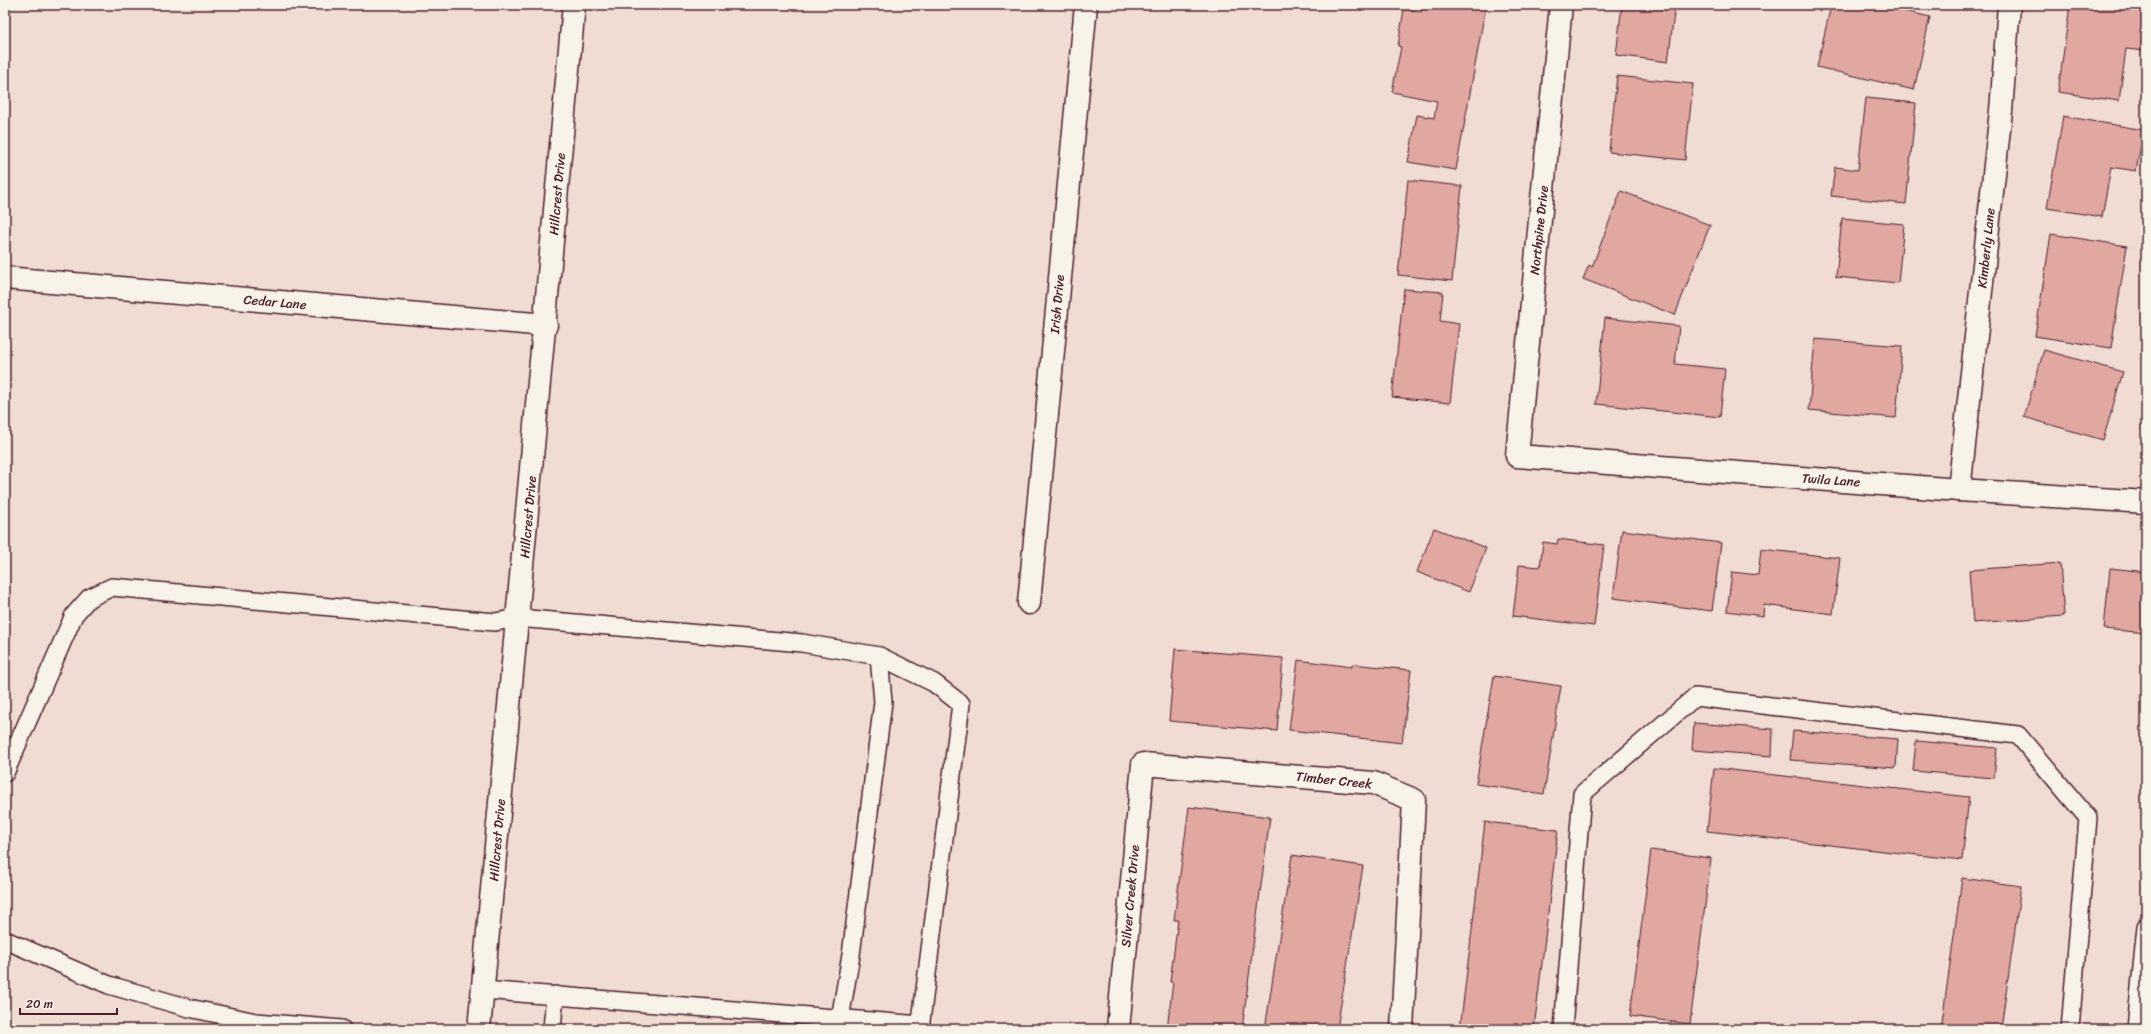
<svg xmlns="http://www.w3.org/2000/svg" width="2151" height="1034" font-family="Sriracha,sans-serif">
<rect width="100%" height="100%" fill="#f0dcd3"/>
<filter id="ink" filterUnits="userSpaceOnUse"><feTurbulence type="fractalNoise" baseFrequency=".025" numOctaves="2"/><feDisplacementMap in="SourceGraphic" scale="8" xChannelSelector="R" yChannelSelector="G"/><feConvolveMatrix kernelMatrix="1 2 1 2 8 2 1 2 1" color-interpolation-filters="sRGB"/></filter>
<g filter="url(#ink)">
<g fill="#e1a7a1" stroke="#4a1f2b">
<polygon points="1422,5 1486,5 1456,170 1408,162 1417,115 1434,118 1437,101 1392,92 1401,47 1398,46 1404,9 1421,12"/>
<polygon points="1622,5 1675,5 1668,62 1616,55"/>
<polygon points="1831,5 1880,5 1930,17 1914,90 1817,67"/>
<polygon points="2070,5 2113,5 2146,9 2145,51 2126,49 2119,101 2058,92"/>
<polygon points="1617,76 1693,84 1685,160 1609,152"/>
<polygon points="1866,98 1916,103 1906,204 1831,196 1835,167 1858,170"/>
<polygon points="2063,116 2144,130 2136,171 2111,167 2102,217 2047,208"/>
<polygon points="1408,180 1462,186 1452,281 1398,275"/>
<polygon points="1621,191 1710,225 1675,315 1583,279 1589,265 1592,267"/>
<polygon points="1842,218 1904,224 1898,283 1836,277"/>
<polygon points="2051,234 2127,246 2111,348 2035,336"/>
<polygon points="1404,289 1443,292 1440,321 1459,324 1450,403 1392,397"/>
<polygon points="1605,318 1679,326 1675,364 1725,369 1720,417 1596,404"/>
<polygon points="1815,339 1902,346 1896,418 1809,410"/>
<polygon points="2044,350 2123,372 2103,440 2024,417"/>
<polygon points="1434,528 1486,548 1469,592 1417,572"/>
<polygon points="1622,530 1721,543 1712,611 1613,598"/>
<polygon points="1558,539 1604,545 1594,626 1513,616 1519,565 1540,567 1543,542 1557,544"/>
<polygon points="1761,549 1840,558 1833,614 1764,605 1763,616 1727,611 1732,572 1758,575"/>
<polygon points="2060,563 2064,616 1973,623 1969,570"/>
<polygon points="2110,568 2146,572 2146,633 2104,629"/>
<polygon points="1175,649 1283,658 1277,731 1169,721"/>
<polygon points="1298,660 1352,667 1352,664 1411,670 1402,743 1289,730"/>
<polygon points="1494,676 1561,686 1544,794 1476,784"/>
<polygon points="1694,723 1773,729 1772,756 1692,750"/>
<polygon points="1793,731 1898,739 1896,768 1790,760"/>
<polygon points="1916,741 1997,748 1994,778 1913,771"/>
<polygon points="1714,768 1969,797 1962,860 1707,831"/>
<polygon points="1189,807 1270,817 1242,1029 1167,1029 1173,982 1170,982 1178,920 1174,920"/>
<polygon points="1485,822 1558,830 1534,1029 1460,1029"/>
<polygon points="1651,850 1711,858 1690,1024 1630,1016"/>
<polygon points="1292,855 1363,866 1337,1029 1265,1029"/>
<polygon points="1962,878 2021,886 2001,1029 1941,1029"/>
</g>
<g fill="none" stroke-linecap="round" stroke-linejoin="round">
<g stroke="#4a1f2b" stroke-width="20">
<g id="lane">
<polyline points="879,656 934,683 961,704 920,1029"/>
<polyline points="5,773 74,615 89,598 112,587 495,622 518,618 802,643 879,656 883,702 851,955 840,1019"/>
<polyline points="5,940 109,985 189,1008 256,1022 342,1029"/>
<polyline points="483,990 921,1025"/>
<polyline points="552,1029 555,995"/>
<polyline points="1563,1029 1582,794 1695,697 2018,735 2088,818 2070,1029"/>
<polyline points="2136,1029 2146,926"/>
</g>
</g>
<g stroke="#4a1f2b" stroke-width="25">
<g id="street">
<polyline points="1561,5 1517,456 1959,490 2146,502"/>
<polyline points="5,278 546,325"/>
<polyline points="1959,490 2001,111 2009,5"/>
<polyline points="1029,603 1086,5"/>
<polyline points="1118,1029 1143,764 1373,783 1414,800 1402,1029"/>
</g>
</g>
<g stroke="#4a1f2b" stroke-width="25">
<polyline id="secondary" points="479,1029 574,5"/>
</g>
<use href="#lane" stroke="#f7f3e8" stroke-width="17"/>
<use href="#street" stroke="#f7f3e8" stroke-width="22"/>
<use href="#secondary" stroke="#f7f3e8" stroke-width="22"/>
</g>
</g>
<g text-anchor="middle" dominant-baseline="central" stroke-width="3" stroke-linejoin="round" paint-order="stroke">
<g font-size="13" fill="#4a1f2b" stroke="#f7f3e8">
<text transform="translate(557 194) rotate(-85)">Hillcrest Drive</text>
<text transform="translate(1539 230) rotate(-84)">Northpine Drive</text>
<text transform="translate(1986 248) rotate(-84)">Kimberly Lane</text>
<text transform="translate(275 302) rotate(5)">Cedar Lane</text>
<text transform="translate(1057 304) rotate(-85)">Irish Drive</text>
<text transform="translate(1831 480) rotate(4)">Twila Lane</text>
<text transform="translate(528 517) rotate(-85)">Hillcrest Drive</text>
<text transform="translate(1334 780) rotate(6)">Timber Creek</text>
<text transform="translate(497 840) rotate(-85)">Hillcrest Drive</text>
<text transform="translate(1130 896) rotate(-85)">Silver Creek Drive</text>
</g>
</g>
<rect width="2151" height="1034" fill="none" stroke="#f7f3e8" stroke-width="20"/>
<rect x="10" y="10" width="2131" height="1014" fill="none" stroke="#4a1f2b" stroke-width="1.5" filter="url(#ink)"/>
<path d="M20 1008v6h97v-6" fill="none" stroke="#4a1f2b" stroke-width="2"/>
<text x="26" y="1008" font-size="12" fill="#4a1f2b" stroke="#f7f3e8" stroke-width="3" paint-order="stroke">20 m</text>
</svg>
